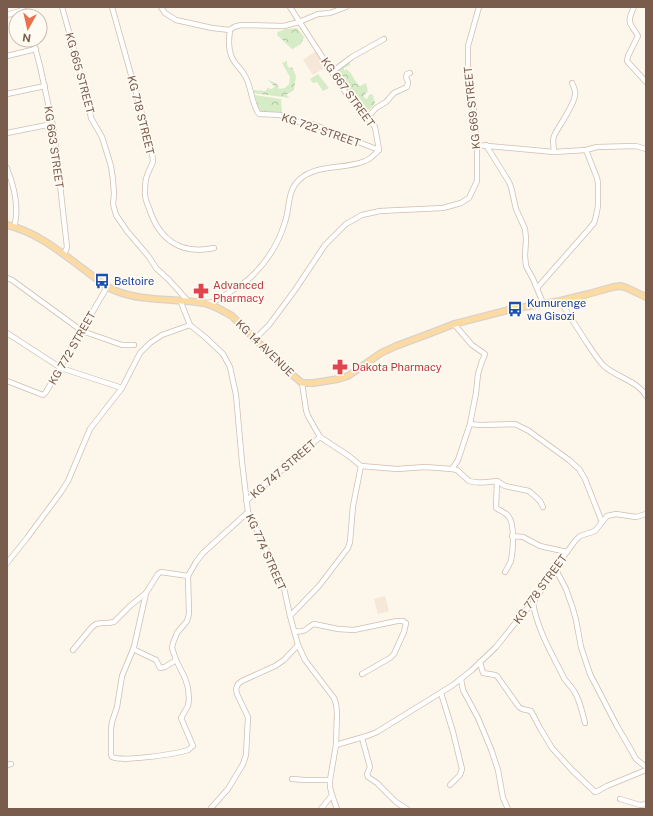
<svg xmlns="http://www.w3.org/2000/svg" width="653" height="816" font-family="'Public Sans',sans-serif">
<defs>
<pattern id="forest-crowns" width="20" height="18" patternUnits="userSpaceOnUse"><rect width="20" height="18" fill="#d6ecc7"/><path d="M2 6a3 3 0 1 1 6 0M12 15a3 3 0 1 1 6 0" fill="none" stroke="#b3c2a4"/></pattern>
</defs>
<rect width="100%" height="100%" fill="#fdf6eb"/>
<g fill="#f5e8d8">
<polygon points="316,51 326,67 313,75 303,60"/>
<polygon points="385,596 389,611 378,614 374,599"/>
</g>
<g fill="url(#forest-crowns)">
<polygon points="297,28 304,37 301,44 292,49 277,35 278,32 285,29"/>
<polygon points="287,61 287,65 289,68 292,67 296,76 294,90 286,95 290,98 253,93 254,90 266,91 267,88 271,89 275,87 267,79 277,84 279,89 285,88 289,84 290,77 282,63"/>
<path d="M349,62H350V65L344,68V71L346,69C353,73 354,82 360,86L366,83L368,91L364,95V98L367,99L369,95L372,94L373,95L375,103C370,109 369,112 361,111L360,109L362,105L357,103L359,101L356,100H353L351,93H346V88H344L343,85L345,84L346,81L339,71L340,68Z"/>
<polygon points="318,74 329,88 323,91 317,82 313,83 310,79"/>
<polygon points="254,95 281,99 282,113 260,111"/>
</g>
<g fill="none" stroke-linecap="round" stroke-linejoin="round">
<g stroke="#d1beaf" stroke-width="6">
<g id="minor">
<polyline points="22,7 25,16"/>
<polyline points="62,7 85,89 91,118 102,137 111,166 113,180 114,194 113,204 116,215 127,231 149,257 156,268 169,280 188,301"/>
<path d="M112,7L151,146C151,151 153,156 153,161C152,166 148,171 147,176C145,180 145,186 145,191C144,197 147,203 149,208C159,240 181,255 214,248"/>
<polyline points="161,7 165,13 176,20 212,28 230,30"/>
<path d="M346,7L330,13L318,14L299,22L284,26L241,25L234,27L230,30C229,39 228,46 231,55C233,63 241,68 245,76C252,87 251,104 259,114L281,115L285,119L303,123L315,125L379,150"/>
<path d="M634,7C626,24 630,22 638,36L628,56L627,61L646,82"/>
<polyline points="7,15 23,10"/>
<polyline points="33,40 40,66 54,131 67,247 64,255"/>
<polyline points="7,56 36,49"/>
<polyline points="332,72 352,57 384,39"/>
<polyline points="7,94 45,86"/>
<polyline points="371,121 369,116 376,108 386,102 394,93 407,87 408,82 406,77 407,74 410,73"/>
<polyline points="7,133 52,124"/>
<polyline points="477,145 554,152 586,150 597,147 636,146 646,149"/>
<polyline points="486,145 509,182 511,187 516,209 525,229 526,239 525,256 526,266 533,279 543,303"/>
<path d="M554,152L553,140L554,136C559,125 574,106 575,95C576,91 574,87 572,83"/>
<path d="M7,168C8,173 11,178 12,183C16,197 18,214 14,227"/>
<polyline points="7,278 12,280 82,331 122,345 134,345"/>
<polyline points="537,288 589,229 594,223 596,216 598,206 598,183 597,178 586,150"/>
<polyline points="180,300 190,325 205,337 223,354 230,367 236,395 242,462 248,512 273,563 284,588 290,616 298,645 305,660 334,698 336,704 337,712 336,745 330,780 330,787 332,795 337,809"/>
<path d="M560,301C569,315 578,329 587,343C592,350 597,359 604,366C616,377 638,381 646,396"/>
<path d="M207,303L213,302L217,300C229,292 244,285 254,274C269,259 279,242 285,222C290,208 287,191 299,180C317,163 345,170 365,161C371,159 375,154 379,150L375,127L346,93L332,72L290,7"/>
<polyline points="7,333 61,368 122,388"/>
<polyline points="255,339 269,325 295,290 325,245 346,224 362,215 380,211 443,208 461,203 469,198 477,181 477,145 474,110 468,76 468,46 479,7"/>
<polyline points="7,381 43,395 46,392 107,287"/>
<polyline points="302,383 306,410 308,416 320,437 349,456 361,466 397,469 425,467 452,469 458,460 470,424 476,393 478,374 482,361 484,357 485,354 472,345 454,324"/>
<polyline points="470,424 480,425 515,424 529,431 569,460 579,469 585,479 602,522"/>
<path d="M452,469L457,470L469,481C478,484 488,482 497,481L496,508C500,511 506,512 509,517C515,525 513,551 511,561C509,565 507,569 505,572"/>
<polyline points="497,481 505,486 529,491 540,501 543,507"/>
<polyline points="246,501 320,437"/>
<polyline points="512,536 523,537 540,546 567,552"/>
<polyline points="7,563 27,538 61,492 68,481 90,429 122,388 140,353 150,343 162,335 190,325"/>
<polyline points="555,568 566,589 573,609 576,620 581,647 590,674 617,726 631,750 636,759 646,767"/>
<path d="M146,593L134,647L122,676L117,707L112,722L111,729V754L112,757C123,762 176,754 188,750C190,749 191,747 193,746L181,718L188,706L189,699L188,688L185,678L176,660L172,648L173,643L177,633L187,621L189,614L188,576L196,562L203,553L248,512"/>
<path d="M533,603C537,629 552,654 564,678C567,683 571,686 574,691C580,700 582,712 585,723"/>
<polyline points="290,616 319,586 348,548 350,542 353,506 361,466"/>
<path d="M294,631C307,633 304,629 314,624L338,629L354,630L397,621H403L406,623L404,632L394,654L390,658L362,674"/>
<polyline points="133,649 156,660 160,668 165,667 176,660"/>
<polyline points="73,650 92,627 96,624 102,623 108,623 114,622 130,606 146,593 158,574 161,572 188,576"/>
<polyline points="480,662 483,673 495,675 497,676 519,707 522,709 531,711 540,728 552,748 572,770 595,792 598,791 607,786 646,770"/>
<polyline points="461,679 463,690 478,718 491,749 498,770 503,798 508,809"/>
<polyline points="441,693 453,732 462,769 460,775 450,785"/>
<polyline points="362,738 370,767 367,774 368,777 377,783 396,802 407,809"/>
<polyline points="336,745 370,735 377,732 453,685 472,670 496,647 524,612 533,603 555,568 575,541 580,536 595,531 607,516 616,514 636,517 646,514"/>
<polyline points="7,765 11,764"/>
<polyline points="292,779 305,780 330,780"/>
<polyline points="620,799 640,805 646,804"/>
<polyline points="211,808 228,789 243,764 246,755 248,717 237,694 236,689 238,684 242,681 275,666 284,660 298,645"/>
<polyline points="321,809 332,795"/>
</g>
</g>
<g stroke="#dad1cd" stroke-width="8">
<path id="major" d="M7,225C37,232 62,253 86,271C96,278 105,287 116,291C144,302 175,298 204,303C214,305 223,311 232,316L282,366L302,383H314L338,379L348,376L381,353L396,346L431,333L454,324L512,309L560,301L588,294L613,287L621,286L627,288L646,297"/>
</g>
<use href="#minor" stroke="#fff" stroke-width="4.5"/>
<use href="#major" stroke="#fcdba2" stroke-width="5.5"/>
</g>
<defs>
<g id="bus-bare" transform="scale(1.2)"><path d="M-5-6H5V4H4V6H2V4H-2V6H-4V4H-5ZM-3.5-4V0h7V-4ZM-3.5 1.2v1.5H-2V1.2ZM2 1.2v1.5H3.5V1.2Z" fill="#1a4fb4" stroke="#fffaf2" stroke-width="2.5" paint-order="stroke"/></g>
<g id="pharmacy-bare" transform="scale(1.2)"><path d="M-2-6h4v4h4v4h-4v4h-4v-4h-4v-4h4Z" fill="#e0444e" stroke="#fffaf2" stroke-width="2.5" paint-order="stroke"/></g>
</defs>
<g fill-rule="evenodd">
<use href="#bus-bare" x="102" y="281"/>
<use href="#pharmacy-bare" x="201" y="291"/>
<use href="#bus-bare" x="515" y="309"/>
<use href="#pharmacy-bare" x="340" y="367"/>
</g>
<g text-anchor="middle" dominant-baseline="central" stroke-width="3.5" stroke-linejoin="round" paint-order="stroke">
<g font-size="11" fill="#7a5c4c" stroke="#fffaf2">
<text transform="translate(80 73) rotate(75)">KG 665 STREET</text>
<text transform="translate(348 92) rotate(54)">KG 667 STREET</text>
<text transform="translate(472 108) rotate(-96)">KG 669 STREET</text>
<text transform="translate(141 115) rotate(76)">KG 718 STREET</text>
<text transform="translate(321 130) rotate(19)">KG 722 STREET</text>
<text transform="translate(54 147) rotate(82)">KG 663 STREET</text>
<text transform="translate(72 348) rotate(-60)">KG 772 STREET</text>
<text transform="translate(265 348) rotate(44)">KG 14 AVENUE</text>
<text transform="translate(283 469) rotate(-41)">KG 747 STREET</text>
<text transform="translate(266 552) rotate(66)">KG 774 STREET</text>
<text transform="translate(540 589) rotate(-54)">KG 778 STREET</text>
</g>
<g font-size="11" fill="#164399" stroke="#fffaf2" text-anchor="start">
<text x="114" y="281">Beltoire</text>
<text x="527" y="303">Kumurenge<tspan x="527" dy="13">wa Gisozi</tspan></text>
</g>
<g font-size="11" fill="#be3a42" stroke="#fffaf2" text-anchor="start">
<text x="213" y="285">Advanced<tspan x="213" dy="13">Pharmacy</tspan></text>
<text x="352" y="367">Dakota Pharmacy</text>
</g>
</g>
<rect width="653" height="816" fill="none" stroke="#7a5c4c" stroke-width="16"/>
<g transform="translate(28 28) rotate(188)"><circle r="19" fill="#fffaf2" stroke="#cabbb0"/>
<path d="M0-3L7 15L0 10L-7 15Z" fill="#e9714e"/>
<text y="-6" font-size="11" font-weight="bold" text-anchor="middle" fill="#7a5c4c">N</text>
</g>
</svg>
